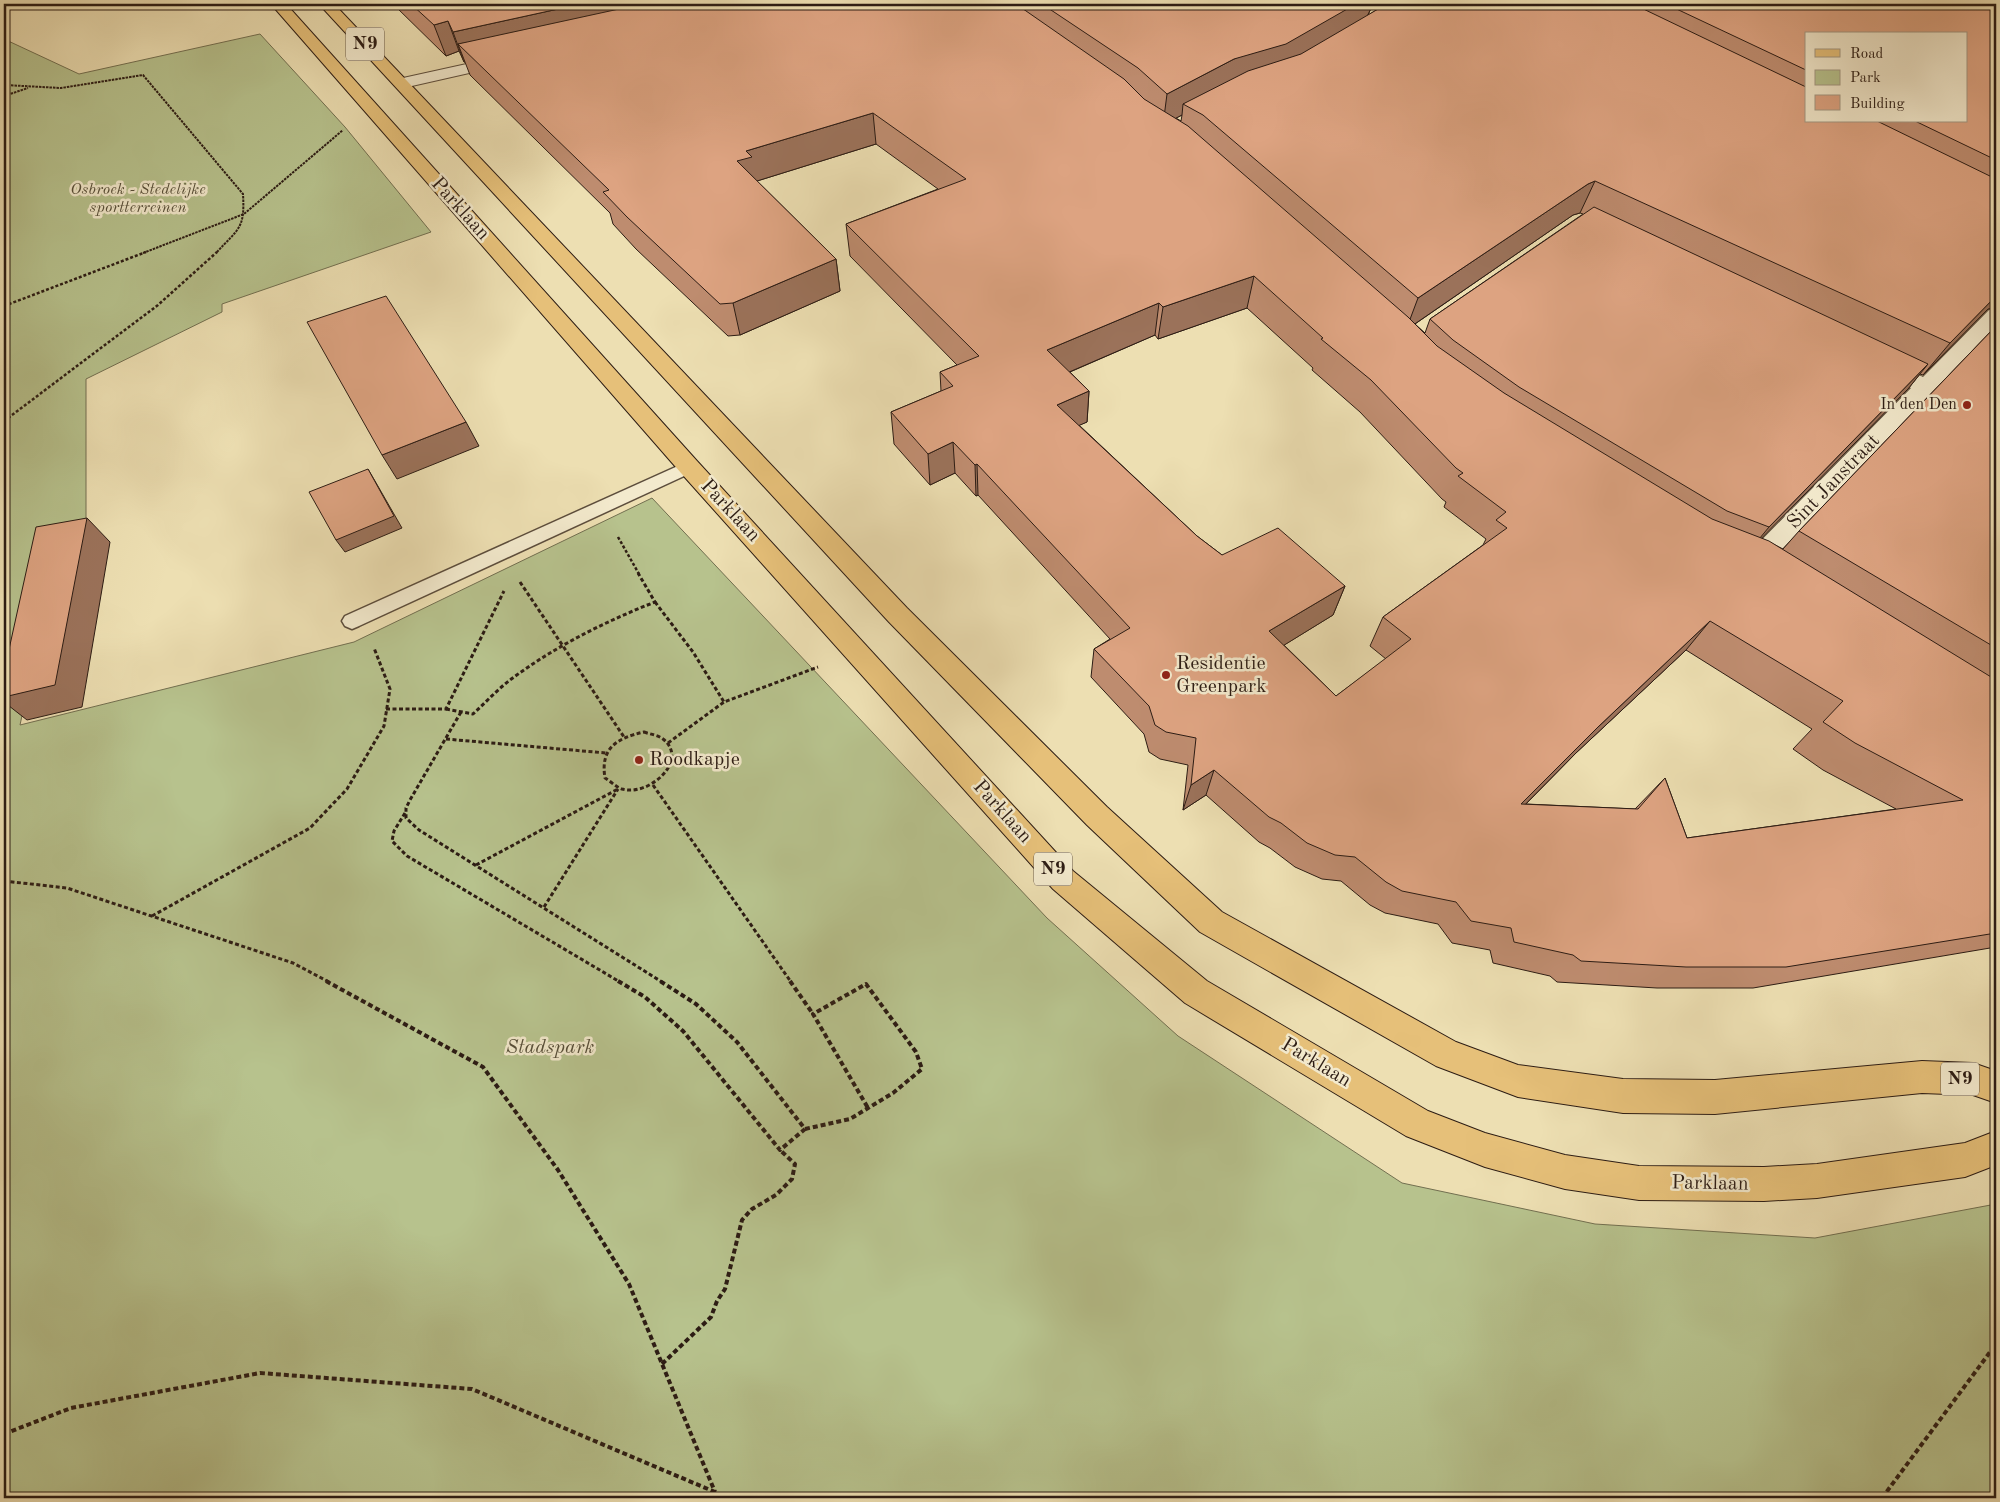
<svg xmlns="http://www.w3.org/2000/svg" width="2000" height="1502" font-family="'Old Standard TT',serif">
<rect width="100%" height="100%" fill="#eddfb2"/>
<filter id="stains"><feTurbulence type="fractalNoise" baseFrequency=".004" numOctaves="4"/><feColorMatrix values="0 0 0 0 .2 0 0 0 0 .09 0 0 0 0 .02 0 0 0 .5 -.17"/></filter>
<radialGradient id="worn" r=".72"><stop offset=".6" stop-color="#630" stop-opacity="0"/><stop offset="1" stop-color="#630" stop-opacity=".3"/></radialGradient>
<polygon fill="#b7c28d" stroke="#726f50" points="260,34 345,127 431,232 222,304 222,312 86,379 86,535 57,552 20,725 354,642 652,498 1047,918 1178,1036 1402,1183 1595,1224 1815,1238 1996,1204 1996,1498 4,1498 4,39 79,74"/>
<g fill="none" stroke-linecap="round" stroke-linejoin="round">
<g stroke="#5c4d3c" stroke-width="3">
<polygon id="lane" points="689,461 695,463 698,467 695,471 359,626 352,629 345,626 342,621 345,616"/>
</g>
<g stroke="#5c4d3c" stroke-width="2">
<g id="street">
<polygon points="503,56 509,58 511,61 509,64 403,88 397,87 395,83 397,79 403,78"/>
<path d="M1996,308V326L1763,569L1754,572L1745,569L1742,563L1745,557L1911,388L1874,370L1870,365L1874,360C1890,356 1908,370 1923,377L1989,310Z"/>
</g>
</g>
<g stroke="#2c1c14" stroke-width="2">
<g id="primary">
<polygon points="271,4 286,4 697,461 1073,871 1207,981 1428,1111 1485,1133 1565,1155 1639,1166 1764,1167 1817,1164 1965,1143 1996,1131 1996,1165 1965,1177 1817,1198 1764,1201 1639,1200 1565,1189 1485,1167 1406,1136 1185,1003 1053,889 681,473"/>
<polygon points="319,4 334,4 907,608 1107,807 1222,912 1456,1042 1518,1065 1623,1079 1715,1080 1922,1061 1973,1063 1996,1071 1996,1103 1973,1095 1922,1093 1715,1114 1623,1113 1518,1097 1436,1066 1200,932 1087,825 889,622"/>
</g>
</g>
<g stroke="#2c1c14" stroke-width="2" stroke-dasharray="2.5 1" stroke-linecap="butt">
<path d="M4,85L61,88L143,75L243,194C245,229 239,228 216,253"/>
<polyline points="4,96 28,88"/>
<polyline points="143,253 244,214 343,130"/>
</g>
<g stroke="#2c1c14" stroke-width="2.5" stroke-dasharray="3 2" stroke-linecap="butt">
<polyline points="4,306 146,252"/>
<polyline points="4,421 158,305 217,252"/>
<polyline points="618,537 639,574"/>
</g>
<g stroke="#2c1c14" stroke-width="3" stroke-dasharray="4 2.5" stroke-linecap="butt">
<polyline points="520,582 624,737"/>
<polyline points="655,602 693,652 724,702 818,667"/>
<polyline points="386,709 446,709 504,591"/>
<path d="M446,709L473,714C485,703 497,690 510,680C554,647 604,622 655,602L638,573"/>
<polyline points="461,712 410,800 406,808 406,818 419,830 662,982"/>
<path d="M644,732C649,734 658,735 663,739C690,760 649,797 622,789C616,787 610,781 605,778C600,748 617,738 644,732Z"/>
<polyline points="446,739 606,753"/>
<polyline points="668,743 724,702"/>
<polyline points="653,785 791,982"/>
<polyline points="405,813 394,831 392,841 407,856 620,982"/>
<polyline points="476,865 618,789"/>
<polyline points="4,881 67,888 293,963 329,982"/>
<polyline points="544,907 618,789"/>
<polyline points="152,916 310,828 347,789 384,726 390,689 374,648"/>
</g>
<g stroke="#2c1c14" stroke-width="4" stroke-dasharray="5 3" stroke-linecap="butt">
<polyline points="326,981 483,1067 558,1170 629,1284 715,1492"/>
<polyline points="618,981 645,997 683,1031 780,1150 805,1129 737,1042 696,1004 660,981"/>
<polyline points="790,981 813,1014"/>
<polyline points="805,1129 850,1119 893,1093 922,1069 916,1052 866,984 813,1014 868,1108"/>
<polyline points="662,1364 711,1317 717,1301 725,1289 742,1220 752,1209 776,1195 792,1179 795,1164 780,1150"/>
<polyline points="4,1434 71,1408 260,1373 472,1389 715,1492 724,1498"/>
<polyline points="1882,1498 1996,1344"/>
</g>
<use href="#lane" fill="#f3eacd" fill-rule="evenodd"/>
<use href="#street" fill="#f3eacd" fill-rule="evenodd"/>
<use href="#primary" fill="#e6c079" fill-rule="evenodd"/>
</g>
<path fill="#be8c6f" stroke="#2c1c14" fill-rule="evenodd" d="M393,4H1374H1373L1368,15L1385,5L1386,4H1996V307L1988,309L1923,375L1920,374L1908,389L1761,538L1783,549L1799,531L1996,326V947L1753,988H1657L1557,982L1550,976L1493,963L1490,950L1452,943L1438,924L1385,913L1370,905L1341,881L1322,879L1295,867L1270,848L1259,842L1206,795L1183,810L1188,765L1160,759L1149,752L1144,734L1091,677L1094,649L1110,639L978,495L976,496L955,473L930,485L894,444L891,412L941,391L940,372L957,365L850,256L846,224L938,189L876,144L757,181L836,259L840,291L740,335L728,336L636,249L613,224L610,213L470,75L465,62H464L459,51L446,56ZM1806,34L1966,121H1806ZM1182,115L1181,121L1176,118ZM1580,213L1583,214L1430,319L1425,333L1415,324L1573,215ZM1247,308L1313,368L1312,370L1360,412L1442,499L1446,502L1444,507L1486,539L1483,545L1383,617L1370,646L1386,659L1336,696L1284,645L1333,615L1345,586L1222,555L1197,536L1079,425L1087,422L1089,391L1070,372L1155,335L1158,339ZM1686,650L1812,729L1793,749L1823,770L1896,809L1687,838L1665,778L1635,809L1526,804L1576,753Z"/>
<g fill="#9b725a" stroke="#2c1c14">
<polygon points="581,4 727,4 458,44 465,62 464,62 453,32"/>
<polygon points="1356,4 1374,4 1373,4 1362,27 1280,75 1183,104 1182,115 1163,125 1167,94 1234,59"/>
<polygon points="448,21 459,51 446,56 434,25"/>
<polygon points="873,113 876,144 757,181 737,161 746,151"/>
<polygon points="1595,181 1580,213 1573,215 1406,330 1418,298 1588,184"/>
<polygon points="836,259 840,291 740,335 733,303"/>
<polygon points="1254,276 1247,308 1158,339 1163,307"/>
<polygon points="1996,296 1996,307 1988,309 1923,375 1950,343"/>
<polygon points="1159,303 1155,335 1046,382 1047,350"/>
<polygon points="1928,364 1908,389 1750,550 1769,527"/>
<polygon points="1089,391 1087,422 1055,436 1057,405"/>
<polygon points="466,422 479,446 397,479 382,455"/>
<polygon points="953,442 955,473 930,485 928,454"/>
<polygon points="977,464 978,495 976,496 975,465"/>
<polygon points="368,469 375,481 402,528 345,552 336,540"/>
<polygon points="87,518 110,542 82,707 27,720 4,702 4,697"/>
<polygon points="1345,586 1333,615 1260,660 1269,631"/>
<polygon points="1710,621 1686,650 1576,753 1501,829 1521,804 1598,727"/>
<polygon points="1214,770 1206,795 1183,810 1191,785"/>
</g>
<g fill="#dda381" stroke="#2c1c14" fill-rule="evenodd">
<polygon points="411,4 581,4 453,32 448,21 434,25"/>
<path d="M642,4H1016L1124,79L1144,99L1188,126L1408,317L1437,346L1504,393L1712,519L1769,541L1996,680V933L1786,967H1686L1581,961L1573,955L1514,942L1511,928L1471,921L1456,902L1402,891L1386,882L1355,857L1335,855L1307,843L1281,823L1269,817L1214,770L1191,785L1196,738L1166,732L1155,725L1149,706L1094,649L1130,628L977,464L975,465L953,442L928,454L891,412L953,386L940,372L979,356L846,224L966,179L873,113L746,151L752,157L737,161L836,259L733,303L720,304L627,217L603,192L609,190L458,44ZM1254,276L1323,338L1321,339L1371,380L1456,468L1463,473L1458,476L1506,512L1496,520L1507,528L1383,617L1411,639L1336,696L1269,631L1345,586L1278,528L1222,555L1197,536L1057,405L1089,391L1047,350L1159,303L1163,307ZM1710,621L1843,701L1823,722L1855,743L1963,800L1687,838L1665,778L1638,809L1521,804L1598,727Z"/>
<polygon points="1042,4 1356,4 1286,44 1234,59 1167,94 1138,68"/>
<polygon points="1386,4 1633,4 1806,87 1806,121 1877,121 1996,179 1996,296 1950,343 1595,181 1588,184 1418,298 1203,115 1183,104 1248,71 1301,54 1385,5"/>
<polygon points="1666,4 1996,4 1996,160 1915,121 1966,121 1966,34 1806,34 1806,70"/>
<polygon points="1594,207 1928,364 1769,527 1727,511 1519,387 1453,340 1430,319"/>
<polygon points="386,296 466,422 382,455 307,322"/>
<polygon points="1996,326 1996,648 1799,531"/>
<polygon points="368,469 394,516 336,540 309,492"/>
<polygon points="87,518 55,685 4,697 4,672 36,527"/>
</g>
<g fill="#8f2418" stroke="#f3eacd" stroke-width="2">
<circle cx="1967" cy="405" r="5"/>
<circle cx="1166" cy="675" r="5"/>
<circle cx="639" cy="760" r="5"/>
</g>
<g text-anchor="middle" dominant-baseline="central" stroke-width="5" stroke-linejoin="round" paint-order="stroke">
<g font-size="16" font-style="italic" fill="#564e38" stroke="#f3eacd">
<text x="138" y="190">Osbroek - Stedelijke<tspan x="138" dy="18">sportterreinen</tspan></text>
</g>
<g font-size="16" fill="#2c1c14" stroke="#f3eacd" text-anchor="end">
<text x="1957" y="405">In den Den</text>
</g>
<g fill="#f3eacd" stroke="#685a4c" stroke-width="1">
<rect x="346" y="27.5" width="38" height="33" rx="4"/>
<rect x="1034" y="852.5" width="38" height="33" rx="4"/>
<rect x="1941" y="1062.5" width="38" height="33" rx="4"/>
</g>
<g font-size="19" font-weight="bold" fill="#2c1c14">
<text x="365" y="44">N9</text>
<text x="1053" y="869">N9</text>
<text x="1960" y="1079">N9</text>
</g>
<g font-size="20" fill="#2c1c14" stroke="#f3eacd">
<text transform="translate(460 209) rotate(48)">Parklaan</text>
<text transform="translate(1834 482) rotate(-46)">Sint Janstraat</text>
<text transform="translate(730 511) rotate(47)">Parklaan</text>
<text transform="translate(1002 812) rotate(48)">Parklaan</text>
<text transform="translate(1316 1063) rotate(31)">Parklaan</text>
<text transform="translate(1710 1184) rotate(1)">Parklaan</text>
</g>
<g font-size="20" fill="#2c1c14" stroke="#f3eacd" text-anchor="start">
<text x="1176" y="664">Residentie<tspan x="1176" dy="23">Greenpark</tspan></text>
<text x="649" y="760">Roodkapje</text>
</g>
<g font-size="20" font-style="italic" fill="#564e38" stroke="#f3eacd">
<text x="550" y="1048">Stadspark</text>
</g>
</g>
<rect width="2000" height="1502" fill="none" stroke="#eddfb2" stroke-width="20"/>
<rect x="5" y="5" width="1990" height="1492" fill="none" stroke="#2c1c14" stroke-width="2.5"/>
<rect x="10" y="10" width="1980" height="1482" fill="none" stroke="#2c1c14"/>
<rect x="1805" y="32" width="162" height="90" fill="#f3eacd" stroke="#a39883"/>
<rect x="1815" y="49" width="25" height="8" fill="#e6c079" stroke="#a39883"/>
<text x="1850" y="58" font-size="15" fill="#2c1c14">Road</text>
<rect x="1815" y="70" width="25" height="15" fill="#b7c28d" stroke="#a39883"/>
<text x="1850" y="82" font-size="15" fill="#2c1c14">Park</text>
<rect x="1815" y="95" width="25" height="15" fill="#dda381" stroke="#a39883"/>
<text x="1850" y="108" font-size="15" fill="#2c1c14">Building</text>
<rect width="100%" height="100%" filter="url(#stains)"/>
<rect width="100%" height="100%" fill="url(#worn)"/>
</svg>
